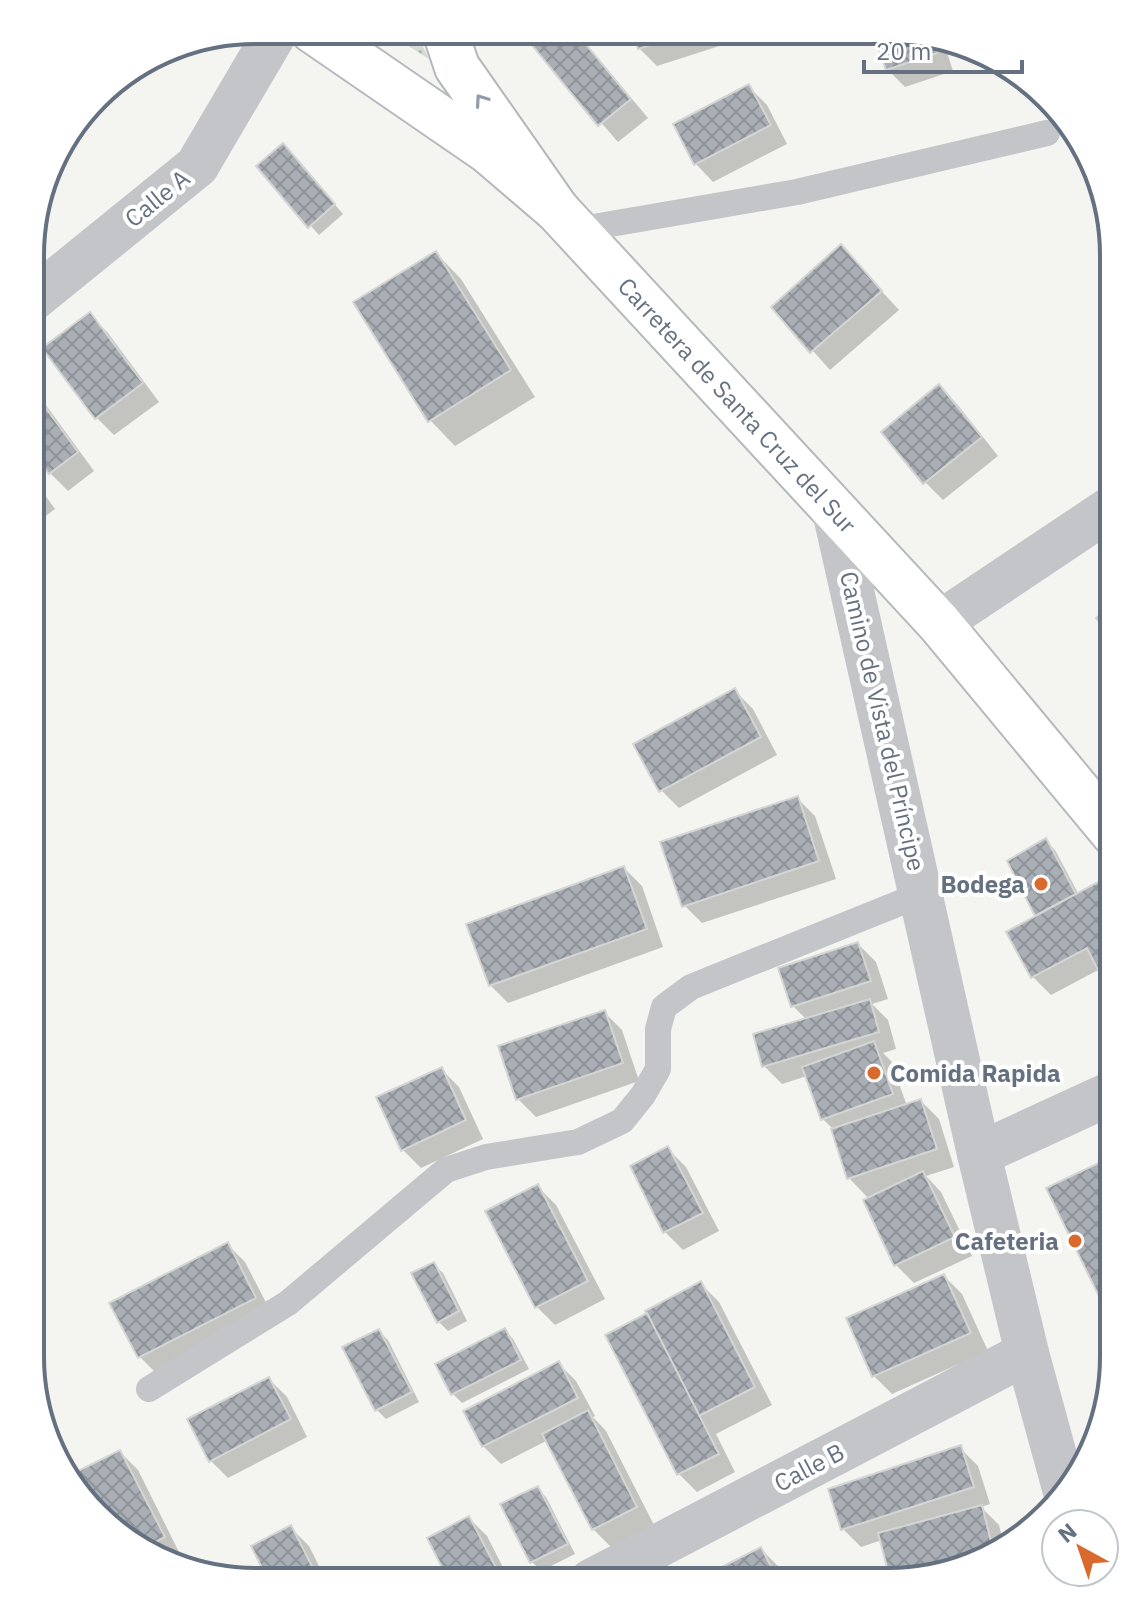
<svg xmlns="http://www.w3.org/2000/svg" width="1144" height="1612" font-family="'IBM Plex Sans',sans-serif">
<defs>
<pattern id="grass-dots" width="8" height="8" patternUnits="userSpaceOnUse" patternTransform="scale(2)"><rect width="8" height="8" fill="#d5dbd2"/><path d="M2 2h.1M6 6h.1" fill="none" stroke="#b0b6b0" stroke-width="1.8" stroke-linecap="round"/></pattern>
<pattern id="building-cross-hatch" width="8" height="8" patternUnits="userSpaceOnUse" patternTransform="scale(2)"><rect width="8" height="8" fill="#a9afb5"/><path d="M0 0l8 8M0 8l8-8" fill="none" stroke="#8d9398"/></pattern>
</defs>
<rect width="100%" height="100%" fill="#f4f4f1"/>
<polygon fill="url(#grass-dots)" points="383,30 415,30 429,59"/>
<g fill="#0003">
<polygon points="551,31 575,31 648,118 618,142 534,45"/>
<polygon points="634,31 757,32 757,34 657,66 639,48"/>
<polygon points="876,32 919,32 944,43 953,71 905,87 887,69"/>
<polygon points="749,87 767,105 787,144 713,182 696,164"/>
<polygon points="292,155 343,214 319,235 259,167"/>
<polygon points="841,247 899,310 830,370 774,307"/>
<polygon points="436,253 461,279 535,397 455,446 430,420"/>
<polygon points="90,315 108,333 159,402 114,435 96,417"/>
<polygon points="32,386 94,471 68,491 50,473 32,448"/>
<polygon points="939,386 957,404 998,456 943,500 925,482"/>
<polygon points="32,477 55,509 31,527"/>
<polygon points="735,691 753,709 777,755 679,808 661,790"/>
<polygon points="797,798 815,816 836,879 702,923 684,905"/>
<polygon points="1046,841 1055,850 1079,895 1106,880 1114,887 1114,988 1100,969 1051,995 1033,977 1038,917 1036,915"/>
<polygon points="624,868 642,886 663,947 508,1003 490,985"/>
<polygon points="858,944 876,962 888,999 872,1004 888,1020 896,1049 883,1053 891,1061 907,1106 921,1101 939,1119 954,1167 926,1176 941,1192 972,1256 914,1283 896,1265 869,1199 849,1178 833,1129 823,1119 807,1076 782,1084 764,1066 807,1020 793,1006"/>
<polygon points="604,1012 622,1030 639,1081 536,1117 518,1099"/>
<polygon points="441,1069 459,1087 483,1139 421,1168 403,1150"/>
<polygon points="668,1149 686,1167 719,1231 683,1250 665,1232 632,1167"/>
<polygon points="538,1187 556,1205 605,1299 555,1325 537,1307"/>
<polygon points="227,1244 245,1262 273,1316 158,1375 140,1357"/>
<polygon points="434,1265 443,1273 467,1321 448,1331 439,1322"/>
<polygon points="944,1276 962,1294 988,1351 892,1394 874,1376 849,1319"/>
<polygon points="701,1284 719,1302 772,1405 716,1434 735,1472 697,1492 679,1474"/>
<polygon points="505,1330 513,1339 529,1369 462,1403 453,1394 438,1364"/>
<polygon points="379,1331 388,1340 419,1402 386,1419 377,1410 345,1348"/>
<polygon points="558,1363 576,1381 595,1416 593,1417 606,1431 654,1525 611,1547 593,1529 548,1440 501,1464 483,1446"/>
<polygon points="269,1379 287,1397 307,1437 228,1478 210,1460"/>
<polygon points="960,1448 978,1466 990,1504 981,1507 999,1525 1004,1545 988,1559 882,1540 861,1547 843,1529"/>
<polygon points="120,1452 138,1470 181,1556 175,1559 118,1536"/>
<polygon points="537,1488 546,1497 575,1554 541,1571 532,1562"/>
<polygon points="469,1518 487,1536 510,1581 451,1581"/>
<polygon points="291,1528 309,1546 326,1580 271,1580 254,1547"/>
<polygon points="761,1549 779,1567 786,1582 699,1581"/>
</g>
<g fill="url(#building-cross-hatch)" stroke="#d5d6d4" stroke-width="2">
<polygon points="548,31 575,31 631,99 598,126 531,44"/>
<polygon points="632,31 694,31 638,49"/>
<polygon points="873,32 919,32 932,37 937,53 886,70"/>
<polygon points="749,84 771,125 694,165 673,124"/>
<polygon points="283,143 335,204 308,228 256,166"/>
<polygon points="841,244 882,291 810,353 771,307"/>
<polygon points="436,251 511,370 428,422 353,302"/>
<polygon points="90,312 143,383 95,419 42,348"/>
<polygon points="939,384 982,437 923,484 881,432"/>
<polygon points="32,389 78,452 49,474 32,451"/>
<polygon points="1114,603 1114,639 1096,618"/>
<polygon points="735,688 761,737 659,792 633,744"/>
<polygon points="798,796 819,861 682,907 660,842"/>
<polygon points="1046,838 1076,894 1035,916 1007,861"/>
<polygon points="624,866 647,929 489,986 466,924"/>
<polygon points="1107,877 1114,891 1114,975 1103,980 1087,948 1031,978 1006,932"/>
<polygon points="858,942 871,981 791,1007 778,968"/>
<polygon points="870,999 879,1032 762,1067 753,1034"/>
<polygon points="605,1010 623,1063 516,1100 498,1046"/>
<polygon points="874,1041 893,1094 821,1120 802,1067"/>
<polygon points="442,1067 466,1120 401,1151 376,1097"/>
<polygon points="921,1099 937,1149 847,1179 831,1129"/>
<polygon points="668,1146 703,1213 663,1233 630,1166"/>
<polygon points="1107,1159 1114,1173 1114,1327 1046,1188"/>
<polygon points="923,1171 955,1237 894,1266 863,1200"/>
<polygon points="538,1184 588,1281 535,1308 485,1211"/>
<polygon points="228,1242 256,1298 138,1358 109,1303"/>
<polygon points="434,1262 459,1311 437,1323 411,1273"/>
<polygon points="944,1274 971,1333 872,1377 846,1318"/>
<polygon points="701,1281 755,1387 699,1416 645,1311"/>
<polygon points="647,1313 719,1454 677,1475 605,1335"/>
<polygon points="505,1328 521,1360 451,1395 435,1364"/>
<polygon points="379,1329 412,1392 375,1411 342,1347"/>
<polygon points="559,1361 578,1398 482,1447 463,1411"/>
<polygon points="269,1377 291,1419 209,1462 187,1419"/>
<polygon points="588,1410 637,1507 592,1530 542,1434"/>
<polygon points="961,1445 974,1487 841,1530 828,1489"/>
<polygon points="120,1450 165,1537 146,1547 118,1536 85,1495 74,1473"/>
<polygon points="538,1486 568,1544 530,1563 500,1504"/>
<polygon points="982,1505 994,1554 988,1559 891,1582 878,1533"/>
<polygon points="469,1516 503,1581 449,1581 427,1538"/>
<polygon points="291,1525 319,1580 268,1580 251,1546"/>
<polygon points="761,1547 779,1582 694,1581"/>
</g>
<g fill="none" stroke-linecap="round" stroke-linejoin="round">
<g stroke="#b5b8bd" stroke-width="48">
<g id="secondary">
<path id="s1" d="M312,30L488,151L557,210L939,623L1114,834"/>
</g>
</g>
<g stroke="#b3b7ba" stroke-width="48">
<polyline id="primary" points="445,31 457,67 557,210"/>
</g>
<g stroke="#c3c5c9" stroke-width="26">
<polyline points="576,230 797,192 1047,133"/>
<polyline points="149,1389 288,1303 446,1170 486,1157 578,1142 622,1121 643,1095 658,1069 658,1029 664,1007 691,987 922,894"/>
</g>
<g stroke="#c3c5c9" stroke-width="44">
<polyline points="32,300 197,166 277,30"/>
<polyline points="834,511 979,1154 1027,1353 1065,1492"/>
<polyline points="939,623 1114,506"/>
<polyline points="979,1154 1114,1092"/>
<polyline points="591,1581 1027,1353"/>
</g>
<use href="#secondary" stroke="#fff" stroke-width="44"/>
<use href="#primary" stroke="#fff" stroke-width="44"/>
</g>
<defs><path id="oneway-chevron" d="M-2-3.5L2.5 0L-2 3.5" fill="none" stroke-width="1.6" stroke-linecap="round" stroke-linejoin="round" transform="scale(2)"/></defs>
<use stroke="#939ca6" href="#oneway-chevron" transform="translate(481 100) rotate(-125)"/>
<g fill="#d9692c" stroke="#fff" stroke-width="3">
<circle cx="1041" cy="884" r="8"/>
<circle cx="874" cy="1073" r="8"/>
<circle cx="1075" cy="1241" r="8"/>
</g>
<g text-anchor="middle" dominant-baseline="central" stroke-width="8" stroke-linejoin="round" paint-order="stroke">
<g font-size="24" fill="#657180" stroke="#fff">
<text transform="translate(157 198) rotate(-39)">Calle A</text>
<text stroke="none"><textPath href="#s1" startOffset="570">Carretera de Santa Cruz del Sur</textPath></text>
<text transform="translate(883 721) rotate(77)">Camino de Vista del Príncipe</text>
<text transform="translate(809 1467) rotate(-28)">Calle B</text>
</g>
<g font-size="24" font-weight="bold" fill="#657180" stroke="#fff" text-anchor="end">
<text x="1025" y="884">Bodega</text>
<text x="890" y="1073" text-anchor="start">Comida Rapida</text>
<text x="1059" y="1241">Cafeteria</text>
</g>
</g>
<path d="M0 0H1144V1612H0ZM255 44H889A211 211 0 0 1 1100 255V1357A211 211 0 0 1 889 1568H255A211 211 0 0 1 44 1357V255A211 211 0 0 1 255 44Z" fill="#fff" fill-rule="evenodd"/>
<path fill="none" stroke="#657180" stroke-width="4" d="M255 44H889A211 211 0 0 1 1100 255V1357A211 211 0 0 1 889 1568H255A211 211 0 0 1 44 1357V255A211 211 0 0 1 255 44Z"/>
<g transform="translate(1080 1548) rotate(320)"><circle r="38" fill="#ffffff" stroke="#c1c6cc" stroke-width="2"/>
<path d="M0-6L14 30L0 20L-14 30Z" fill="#d9692c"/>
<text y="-12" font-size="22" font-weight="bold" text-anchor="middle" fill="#657180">N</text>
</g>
<path d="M864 60v12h158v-12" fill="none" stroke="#657180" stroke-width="4"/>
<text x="876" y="60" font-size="24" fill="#657180" stroke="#ffffff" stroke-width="6" paint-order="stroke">20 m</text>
</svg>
